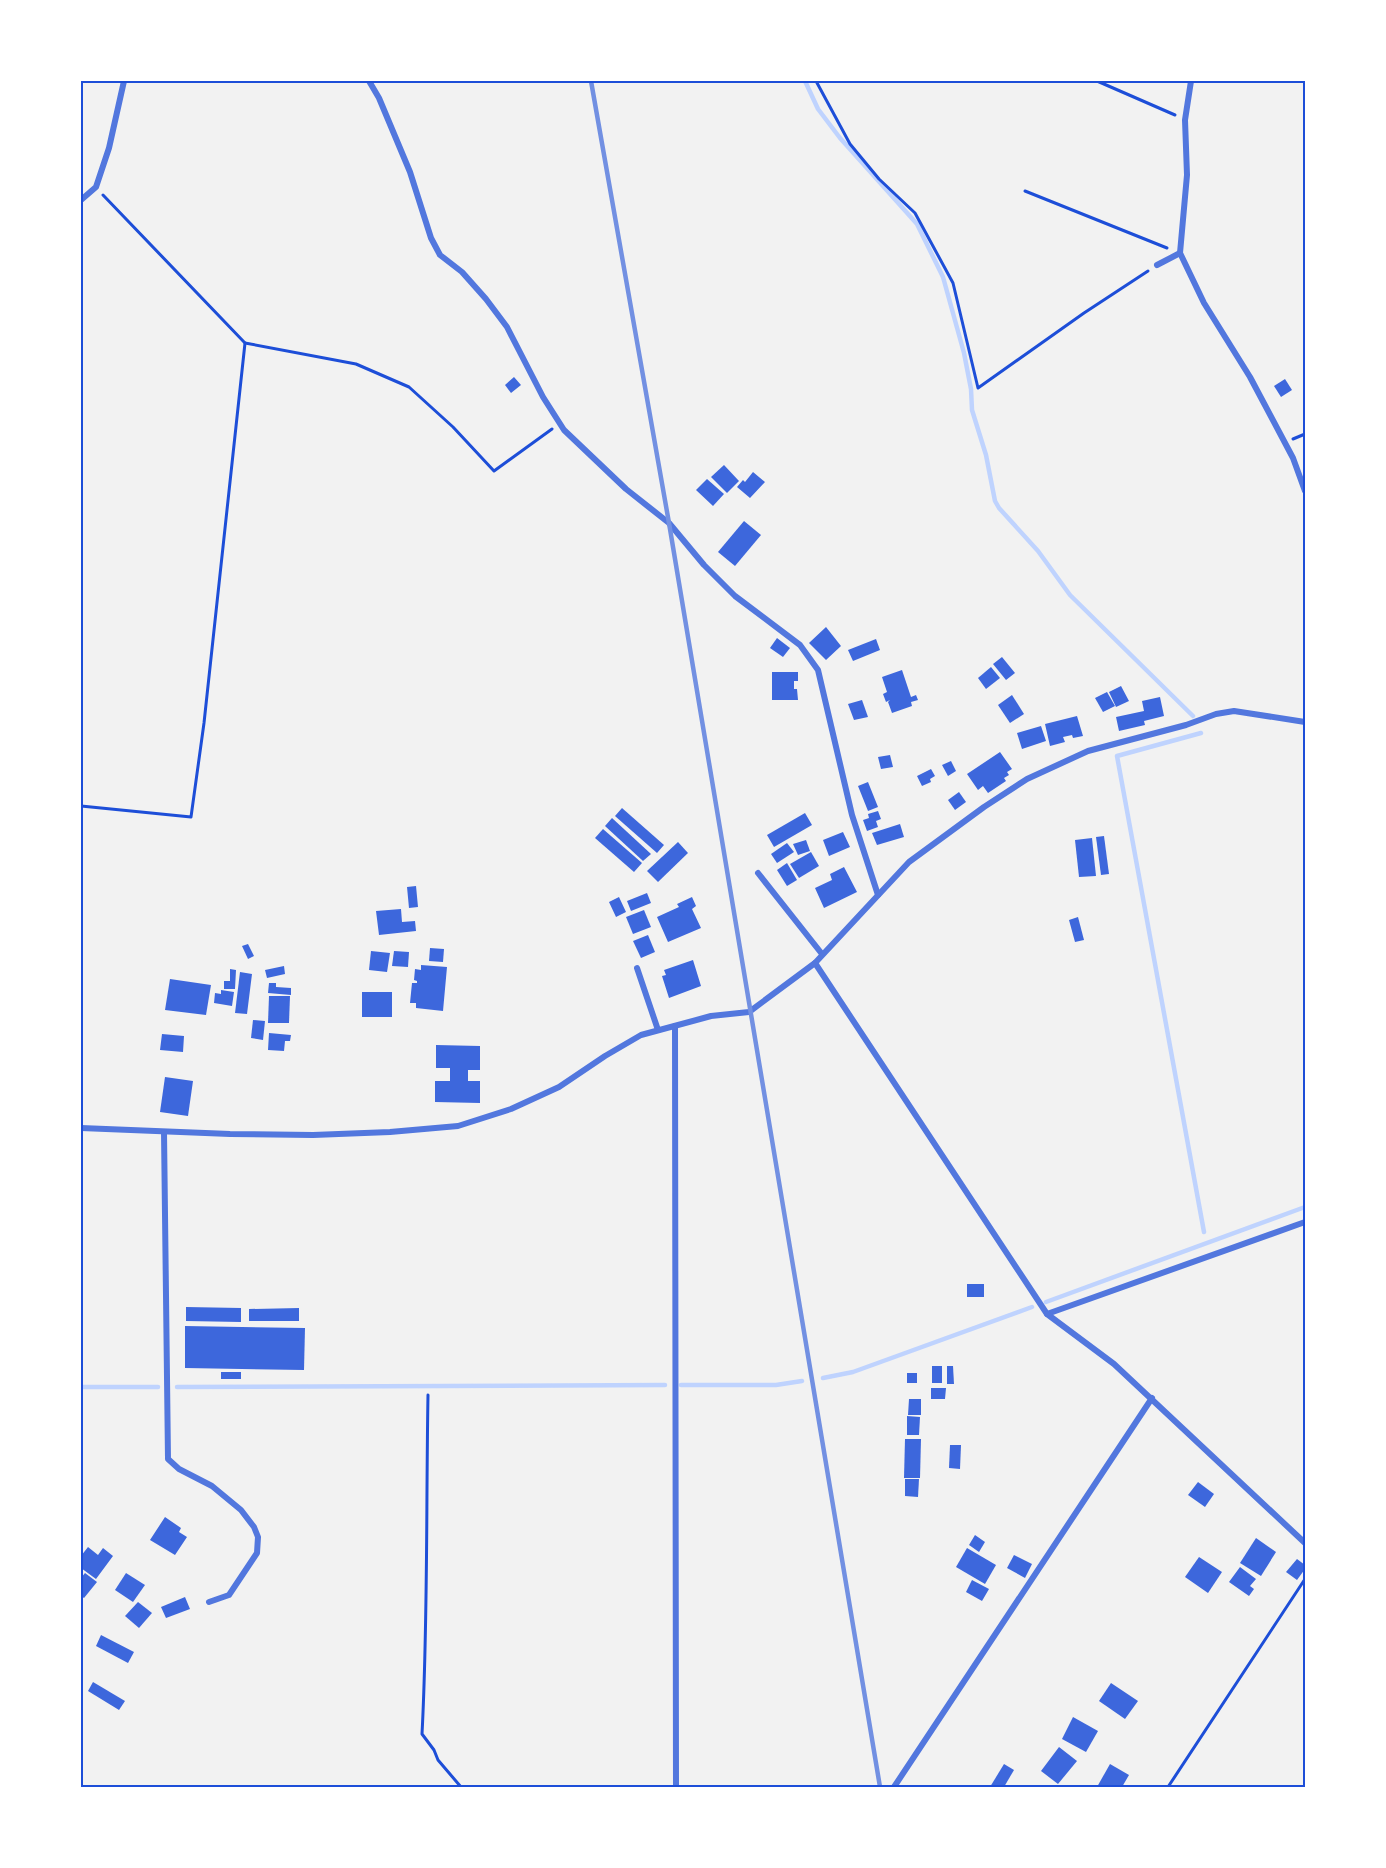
<svg xmlns="http://www.w3.org/2000/svg" width="1386" height="1868" font-family="Merriweather,serif">
<rect width="100%" height="100%" fill="#f2f2f2"/>
<g fill="none" stroke-linecap="round" stroke-linejoin="round">
<g stroke="#bfd3fe" stroke-width="4.5">
<polyline points="805,81 818,109 840,138 917,224 943,277 964,353 971,389 972,410 986,455 995,501 999,508 1038,551 1070,595 1193,716"/>
<polyline points="1201,733 1117,756 1204,1232"/>
<polyline points="1046,1302 1305,1207"/>
<polyline points="823,1378 853,1372 1032,1307"/>
<polyline points="681,1385 776,1385 802,1381"/>
<polyline points="81,1387 158,1387"/>
<polyline points="177,1387 665,1385"/>
</g>
</g>
<g fill="#3d67dc">
<polygon points="514,377 521,385 511,393 505,385"/>
<polygon points="1285,379 1292,390 1281,397 1274,386"/>
<polygon points="724,465 739,481 727,493 711,477"/>
<polygon points="753,472 765,482 750,498 737,487 743,480 745,482"/>
<polygon points="707,479 724,494 713,506 696,490"/>
<polygon points="744,521 761,535 735,566 718,552"/>
<polygon points="826,627 841,646 826,660 809,643"/>
<polygon points="777,638 790,648 783,657 770,648"/>
<polygon points="876,639 880,650 853,661 848,650"/>
<polygon points="1002,657 1015,673 1006,680 993,664"/>
<polygon points="991,667 1000,678 986,689 978,678"/>
<polygon points="902,670 911,697 916,695 918,700 911,702 912,706 892,713 888,702 890,700 886,702 883,694 887,692 882,677"/>
<polygon points="772,672 798,672 798,681 794,681 794,689 797,689 798,700 772,700"/>
<polygon points="1121,686 1129,701 1116,707 1109,692"/>
<polygon points="1107,692 1115,706 1103,712 1095,698"/>
<polygon points="1012,695 1024,714 1010,723 998,705"/>
<polygon points="1160,697 1164,716 1144,721 1145,725 1119,731 1116,717 1144,711 1142,701"/>
<polygon points="862,700 868,717 854,720 848,704"/>
<polygon points="1077,716 1083,736 1073,738 1072,735 1063,737 1065,742 1050,746 1045,724"/>
<polygon points="1041,726 1046,741 1022,749 1017,733"/>
<polygon points="1000,752 1012,769 1007,772 1009,775 1004,778 1006,781 988,793 983,786 978,790 967,774"/>
<polygon points="890,755 893,767 881,769 878,757"/>
<polygon points="951,761 956,771 948,776 942,765"/>
<polygon points="931,769 935,776 930,779 931,782 922,786 917,776"/>
<polygon points="868,782 878,807 868,811 858,786"/>
<polygon points="959,792 966,802 955,810 948,800"/>
<polygon points="622,808 664,845 657,853 615,816"/>
<polygon points="878,811 881,819 876,821 878,827 867,831 863,820 869,818 868,814"/>
<polygon points="805,813 812,825 774,847 767,835"/>
<polygon points="612,818 651,854 643,861 605,826"/>
<polygon points="900,824 904,837 877,845 872,833"/>
<polygon points="603,829 642,863 634,872 595,838"/>
<polygon points="843,832 850,847 829,856 823,840"/>
<polygon points="1104,836 1109,874 1101,875 1096,837"/>
<polygon points="1092,838 1096,876 1079,877 1075,840"/>
<polygon points="806,840 810,851 798,855 793,844"/>
<polygon points="678,842 688,853 658,882 647,871"/>
<polygon points="787,843 794,852 777,863 771,854"/>
<polygon points="811,852 819,866 799,878 790,864"/>
<polygon points="787,863 797,880 787,886 777,870"/>
<polygon points="844,867 857,892 824,908 815,888 832,880 830,874"/>
<polygon points="416,886 418,907 409,908 407,887"/>
<polygon points="647,893 651,903 631,911 627,901"/>
<polygon points="619,897 626,912 616,917 609,902"/>
<polygon points="692,897 696,906 692,909 701,928 668,942 657,917 679,907 677,904"/>
<polygon points="401,909 402,922 415,921 416,931 379,935 376,911"/>
<polygon points="644,910 651,927 633,934 626,917"/>
<polygon points="1078,917 1084,940 1075,942 1069,920"/>
<polygon points="648,935 655,952 641,958 633,941"/>
<polygon points="248,944 254,956 248,959 242,946"/>
<polygon points="430,948 444,949 443,962 429,961"/>
<polygon points="371,951 390,953 387,972 369,970"/>
<polygon points="394,951 409,952 408,967 392,966"/>
<polygon points="693,960 701,986 669,998 662,976 666,975 664,970"/>
<polygon points="421,965 447,967 443,1011 416,1008 416,1003 410,1003 412,983 417,983 417,981 414,980 415,969 421,970"/>
<polygon points="284,966 285,974 267,978 265,970"/>
<polygon points="230,969 236,970 235,989 224,989 224,981 230,981"/>
<polygon points="240,972 252,974 247,1014 235,1013"/>
<polygon points="170,979 211,985 206,1015 165,1010"/>
<polygon points="269,983 276,983 276,987 291,988 291,995 268,993"/>
<polygon points="221,990 234,992 232,1006 214,1003 215,993 221,994"/>
<rect x="362" y="992" width="30" height="25"/>
<polygon points="269,996 290,996 289,1023 268,1023"/>
<polygon points="253,1020 265,1021 263,1040 251,1038"/>
<polygon points="269,1033 291,1035 290,1041 285,1041 284,1051 268,1050"/>
<polygon points="162,1034 184,1036 183,1052 160,1050"/>
<polygon points="436,1045 480,1046 480,1070 468,1070 468,1081 480,1081 480,1103 435,1102 435,1081 450,1081 450,1068 436,1068"/>
<polygon points="165,1077 193,1081 188,1116 160,1112"/>
<rect x="967" y="1284" width="17" height="13"/>
<polygon points="186,1307 241,1308 241,1322 186,1321"/>
<polygon points="299,1308 299,1321 249,1321 249,1309"/>
<polygon points="185,1326 305,1328 304,1370 185,1368"/>
<rect x="932" y="1366" width="10" height="17"/>
<polygon points="947,1366 953,1366 954,1384 947,1384"/>
<rect x="221" y="1372" width="20" height="7"/>
<rect x="907" y="1373" width="10" height="10"/>
<polygon points="931,1388 946,1388 945,1399 931,1399"/>
<polygon points="909,1399 921,1399 921,1415 908,1415"/>
<polygon points="907,1416 920,1417 919,1435 907,1435"/>
<polygon points="905,1439 921,1439 920,1478 904,1478"/>
<polygon points="950,1445 961,1445 960,1469 949,1468"/>
<polygon points="905,1479 919,1479 918,1497 905,1496"/>
<polygon points="1198,1482 1214,1494 1205,1507 1188,1495"/>
<polygon points="165,1517 181,1528 179,1532 187,1537 175,1555 150,1540"/>
<polygon points="975,1535 985,1542 979,1552 969,1545"/>
<polygon points="1256,1538 1276,1552 1261,1576 1240,1563"/>
<polygon points="88,1547 98,1555 103,1548 113,1556 96,1579 81,1568 81,1556"/>
<polygon points="967,1548 996,1565 985,1584 956,1567"/>
<polygon points="1014,1555 1032,1564 1025,1578 1007,1568"/>
<polygon points="1199,1557 1222,1572 1208,1593 1185,1577"/>
<polygon points="1297,1559 1305,1565 1305,1569 1297,1580 1286,1572"/>
<polygon points="1240,1567 1256,1579 1250,1586 1254,1589 1249,1596 1229,1582"/>
<polygon points="85,1573 97,1582 84,1598 81,1596 81,1578"/>
<polygon points="126,1573 145,1585 133,1602 115,1590"/>
<polygon points="972,1580 989,1589 982,1601 966,1592"/>
<polygon points="185,1597 190,1609 166,1618 161,1607"/>
<polygon points="138,1602 152,1613 139,1628 125,1616"/>
<polygon points="101,1635 134,1652 128,1663 96,1646"/>
<polygon points="93,1682 125,1701 119,1710 88,1691"/>
<polygon points="1111,1683 1138,1701 1125,1719 1099,1701"/>
<polygon points="1073,1717 1098,1731 1086,1752 1062,1739"/>
<polygon points="1059,1747 1077,1761 1058,1784 1041,1771"/>
<polygon points="1004,1764 1014,1770 1004,1787 990,1787"/>
<polygon points="1110,1764 1129,1775 1122,1787 1097,1787"/>
</g>
<g fill="none" stroke-linecap="round" stroke-linejoin="round">
<g stroke="#1d4ed8" stroke-width="3">
<polyline points="816,81 850,144 879,179 915,213 953,283 978,388 1084,313 1148,271"/>
<polyline points="1097,81 1175,115"/>
<polyline points="1025,191 1167,248"/>
<polyline points="245,343 356,364 409,387 453,427 494,471 552,429"/>
<polyline points="1293,439 1305,434"/>
<polyline points="81,806 191,817 204,723 245,343 103,195"/>
<path d="M428,1395C426,1508 428,1621 422,1734L434,1750L438,1760L461,1787"/>
<polyline points="1168,1787 1305,1579"/>
</g>
<g stroke="#5277de" stroke-width="6">
<polyline points="369,81 379,98 410,172 431,238 440,255 462,272 486,299 507,327 543,397 564,430 626,489 669,523 704,565 735,596 800,645 818,670 852,815 878,895"/>
<polyline points="1191,81 1185,120 1187,175 1180,253 1204,303 1250,377 1293,458 1305,491"/>
<polyline points="81,200 96,187 109,148 124,81"/>
<polyline points="1157,265 1180,253"/>
<polyline points="758,873 822,954"/>
<polyline points="815,963 1047,1314 1114,1364 1305,1543"/>
<polyline points="637,968 658,1030"/>
<polyline points="675,1026 676,1787"/>
<polyline points="81,1128 230,1134 313,1135 390,1132 458,1126 511,1109 559,1087 605,1056 641,1035 711,1016 749,1012 815,963 909,862 984,807 1027,779 1088,751 1186,725 1216,714 1234,711 1305,722"/>
<polyline points="164,1132 168,1459 179,1469 212,1486 241,1510 254,1527 258,1537 257,1553 229,1595 209,1602"/>
<polyline points="1047,1314 1305,1222"/>
<polyline points="894,1787 1152,1398"/>
</g>
<polyline stroke="#7290e2" stroke-width="4.5" points="591,81 669,523 880,1787"/>
</g>
<rect width="1386" height="1868" fill="none" stroke="#ffffff" stroke-width="165"/>
<rect x="82" y="82" width="1222" height="1704" fill="none" stroke="#1d4ed8" stroke-width="2"/>
</svg>
